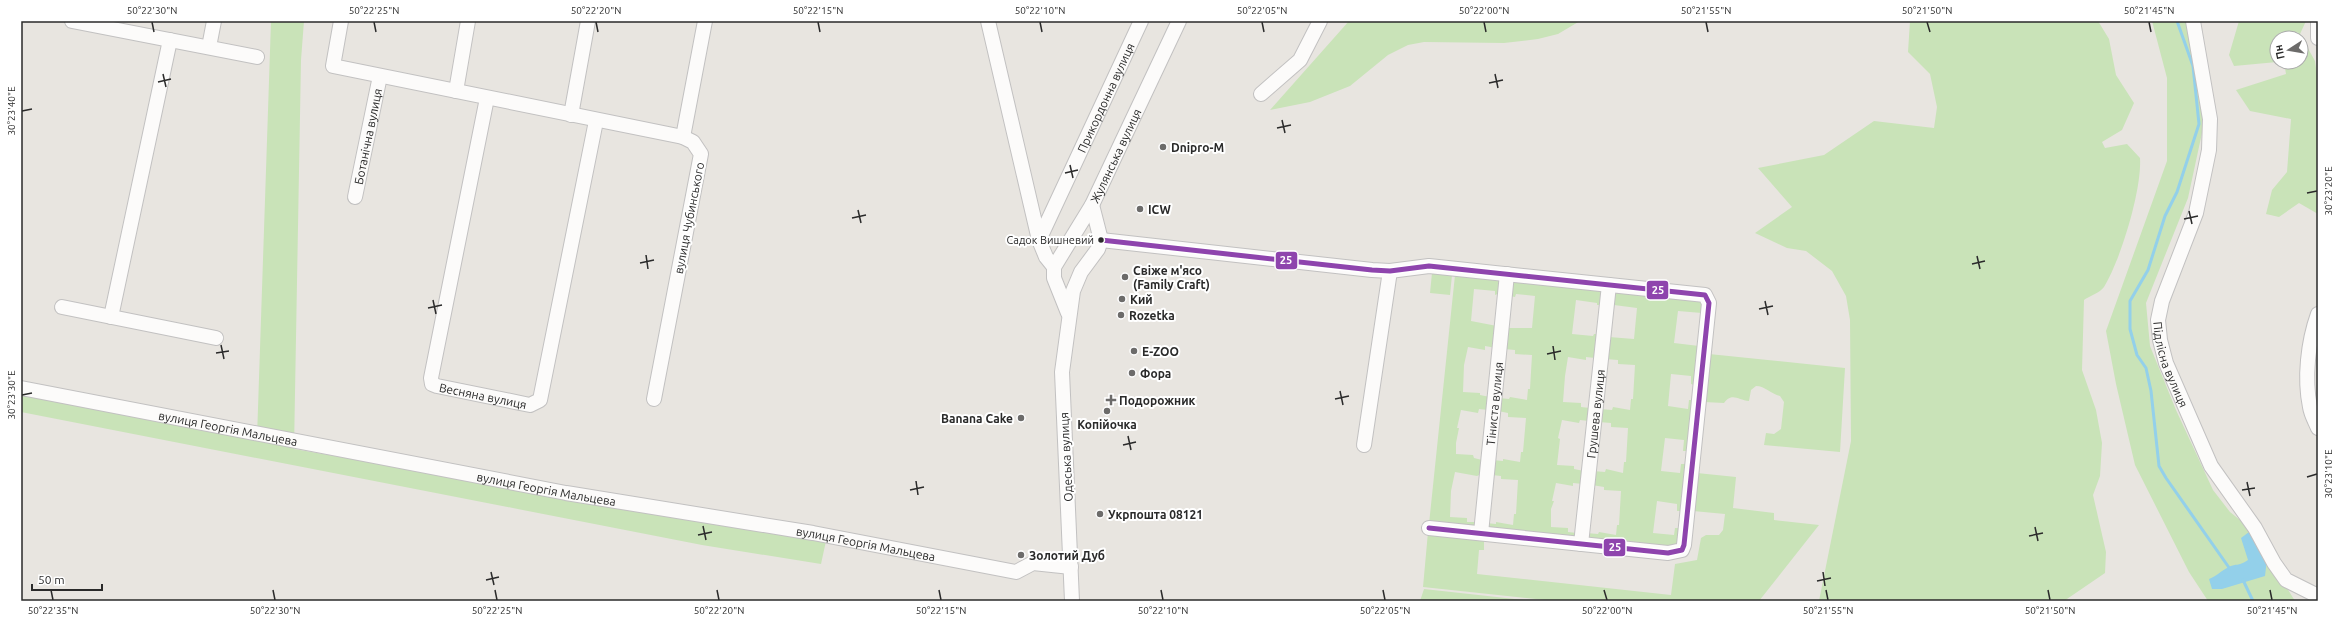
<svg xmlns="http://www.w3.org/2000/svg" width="2339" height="622" font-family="Ubuntu,sans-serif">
<rect width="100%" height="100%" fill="#e8e5e0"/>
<g fill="#c9e3b8">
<polygon points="271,21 304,21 301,60 294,449 826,541 821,564 702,545 21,412 21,393 257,438"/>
<polygon points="1349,21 1580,21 1558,34 1538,39 1504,43 1424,42 1408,45 1388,55 1350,86 1310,102 1270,110"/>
<path d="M1910,21H2098L2109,39L2116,75L2134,103L2122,130L2102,142L2105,148L2127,144L2140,158C2142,189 2121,259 2104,287C2100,293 2089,296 2084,300L2082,370L2096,410L2102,443L2100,476L2093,495L2106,552L2105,573L2064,601H1819L1851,441L1850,320L1846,296L1832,271L1806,251L1787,248L1755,233L1792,207L1758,168L1824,155L1874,121L1934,128L1937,107L1930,74L1908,52Z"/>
<polygon points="2152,21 2187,21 2205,119 2188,198 2146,303 2150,346 2176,410 2213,490 2230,512 2250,528 2295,601 2208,601 2189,572 2135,465 2116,384 2106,331 2167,161 2167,78"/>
<polygon points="2239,21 2306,21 2300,34 2315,61 2318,82 2318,214 2299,203 2279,217 2266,214 2272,190 2287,172 2291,119 2250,111 2236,90 2286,74 2284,62 2301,62 2301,38 2277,38 2277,62 2234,66 2229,55"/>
<polygon points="1432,273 1452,275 1450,295 1430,293"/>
<polygon points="1455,275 1498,279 1501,282 1500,293 1495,295 1495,291 1474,289 1471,321 1497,326 1496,348 1485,346 1485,350 1468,347 1464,365 1463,392 1480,393 1480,395 1490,397 1488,410 1479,409 1478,413 1461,410 1457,428 1459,428 1456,443 1456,454 1473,455 1474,458 1482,460 1481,474 1477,476 1455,472 1451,491 1450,517 1467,518 1467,522 1474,522 1475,526 1429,524"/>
<polygon points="1513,282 1602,290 1600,305 1597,305 1597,303 1576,300 1572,334 1593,336 1594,334 1597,334 1595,358 1586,357 1586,360 1568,357 1565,376 1563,402 1581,403 1581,407 1590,408 1589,421 1580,420 1579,423 1562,420 1558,438 1560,439 1557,465 1574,466 1574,469 1584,471 1583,484 1573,483 1573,486 1556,483 1552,501 1554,501 1551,509 1551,527 1568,528 1568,532 1577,533 1576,538 1489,530 1486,523 1496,524 1496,522 1513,525 1514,514 1516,514 1518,480 1501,479 1501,476 1492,475 1493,460 1503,461 1503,459 1520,462 1521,452 1523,452 1526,418 1508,417 1508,413 1498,411 1499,398 1509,399 1510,397 1527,400 1528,389 1530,389 1532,355 1515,354 1515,350 1504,349 1506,328 1532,328 1535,296 1516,294 1515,297 1510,296"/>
<polygon points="1614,292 1703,301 1702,313 1678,311 1674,343 1699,346 1694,385 1691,384 1691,376 1671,374 1668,406 1688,409 1689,400 1692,400 1687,451 1683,451 1684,440 1665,438 1661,471 1680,473 1681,464 1686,464 1681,511 1677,511 1677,504 1657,501 1653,533 1674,535 1675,528 1681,528 1679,543 1675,547 1589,539 1586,533 1598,534 1599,532 1616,535 1617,525 1619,525 1621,491 1604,490 1604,487 1592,485 1593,471 1605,472 1606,469 1623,473 1624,462 1626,462 1628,428 1611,427 1611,423 1599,422 1600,409 1612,410 1613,407 1630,410 1631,399 1633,399 1635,365 1618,364 1618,360 1605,359 1609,337 1634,339 1637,308 1614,305"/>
<path d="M1709,354L1845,368L1840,452L1764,445L1766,433L1774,434L1781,429L1784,402L1780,396C1771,394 1765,386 1756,386L1751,390L1749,401C1738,400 1732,392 1724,403L1704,402Z"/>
<polygon points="1697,473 1736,477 1733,508 1774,513 1774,520 1819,525 1759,601 1555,601 1423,587 1428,532 1484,540 1484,550 1479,550 1477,574 1671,595 1675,564 1697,560 1701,538 1706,535 1719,535 1723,530 1725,514 1693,511"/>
<polygon points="1424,589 1533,601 1420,601"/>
</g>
<path fill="#93d0ea" d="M2249,532L2267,559L2265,576L2222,589H2212L2209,579C2217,576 2222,570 2229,567C2237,563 2237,567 2248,560L2241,538Z"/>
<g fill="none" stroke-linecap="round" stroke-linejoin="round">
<g stroke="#93d0ea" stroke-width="3">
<polyline points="2177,21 2193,66 2199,124 2177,192 2165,216 2148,270 2130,301 2130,329 2137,355 2146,368 2151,391 2159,466 2166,478 2230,569"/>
<polyline points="2243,580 2253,601"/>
</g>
<g stroke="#c2c1c1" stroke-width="16">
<g id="minor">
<polyline points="72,21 257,57"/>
<polyline points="341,21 333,66 683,137 693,142 701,154 654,399"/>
<path id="s1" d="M988,21L1039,240L1141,21"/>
<path id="s2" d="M2193,21L2210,119L2209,150L2196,213L2162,301L2158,320L2160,340L2166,363L2211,466L2255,528L2274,563L2286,580L2318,596"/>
<polyline points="2318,21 2318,38"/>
<polyline points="209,47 214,21"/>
<polyline points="456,91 468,21"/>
<polyline points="1261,94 1300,60 1320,21"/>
<path id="s3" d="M487,98L431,378L432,384L437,386L530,405L540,400L596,121"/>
<polyline points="571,115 588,21"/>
<polyline points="683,137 705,21"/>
<path id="s4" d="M355,197L380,76"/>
<polyline points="1039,240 1046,257 1054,267"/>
<polyline points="1101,240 1372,270 1390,271 1429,266 1705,295 1709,303 1684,545 1682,550 1668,553 1429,528"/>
<polyline points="62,307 216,338"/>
<path id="s5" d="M1068,313L1054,278V267L1092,205L1179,21"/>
<path d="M2318,314C2308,342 2304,378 2310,407C2311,414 2315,421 2318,428"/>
<polyline points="111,317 170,40"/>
<path id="s6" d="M21,388L566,493L813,533L1016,572L1033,563L1071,567"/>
<polyline points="1364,445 1390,271"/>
<path id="s7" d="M1481,533L1507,274"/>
<path id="s8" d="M1581,544L1609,285"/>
<polyline points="1072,601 1062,372 1073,291 1081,272 1098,249 1101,240 1092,205"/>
</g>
</g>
<use href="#minor" stroke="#fcfbfa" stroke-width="14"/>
<g stroke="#fff" stroke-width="8">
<polyline id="bus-1" points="1101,240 1372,270 1390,271 1429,266 1705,295 1709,303 1684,545 1682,550 1668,553 1429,528"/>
</g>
<use href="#bus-1" stroke="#8e44ad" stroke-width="5"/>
</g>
<path fill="none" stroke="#2a2a2a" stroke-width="1.5" d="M152,22L154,32M374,22L376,32M596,22L598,32M818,22L820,32M1040,22L1042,32M1262,22L1264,32M1484,22L1486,32M1706,22L1708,32M1927,22L1930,32M2149,22L2151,32M163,74L166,87M1495,74L1498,88M158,82L171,79M1489,83L1503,80M22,111L32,109M1282,120L1285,133M1277,128L1291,125M1070,165L1073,178M1065,173L1078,170M2307,193L2317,191M858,210L861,223M2189,211L2192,224M852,218L866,215M2184,219L2198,216M646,255L648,269M1977,256L1980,269M640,263L654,260M1972,264L1985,261M433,300L436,314M1765,301L1768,315M428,308L442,305M1759,309L1773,306M221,345L224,359M1553,346L1555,360M216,353L229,351M1547,354L1561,351M1340,391L1343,405M22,395L32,393M1335,399L1349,396M1128,436L1131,450M1123,445L1136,442M2307,477L2317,474M916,481L918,495M2247,482L2250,496M910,490L924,487M2242,490L2255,488M703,526L706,540M2035,527L2038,541M698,535L712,532M2029,536L2043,533M491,572L494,585M1823,572L1825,586M486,580L499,577M1817,581L1831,578M51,590L53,600M273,590L275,600M495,590L497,600M717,590L719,600M939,590L941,600M1161,590L1163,600M1383,590L1385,600M1604,590L1607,600M1826,590L1828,600M2048,590L2050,600M2270,590L2272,600"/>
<g fill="#6c6b6a" stroke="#fff" stroke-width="1.5">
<circle cx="1163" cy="147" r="4"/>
<circle cx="1140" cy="209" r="4"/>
<circle cx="1125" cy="277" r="4"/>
<circle cx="1122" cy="299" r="4"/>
<circle cx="1121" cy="315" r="4"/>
<circle cx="1134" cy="351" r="4"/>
<circle cx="1132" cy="373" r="4"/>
<path d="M1109 394h4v4h4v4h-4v4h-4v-4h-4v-4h4z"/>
<circle cx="1107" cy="411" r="4"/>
<circle cx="1021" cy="418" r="4"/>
<circle cx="1100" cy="514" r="4"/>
<circle cx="1021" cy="555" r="4"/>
</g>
<circle fill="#2a2a2a" stroke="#fff" stroke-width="1.5" cx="1101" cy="240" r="3.5"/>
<g text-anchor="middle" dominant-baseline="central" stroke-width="4" stroke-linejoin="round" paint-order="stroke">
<g font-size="11" fill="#2a2a2a" stroke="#fff" text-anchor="end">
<text x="1094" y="240">Садок Вишневий</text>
</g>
<g font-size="12" fill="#2a2a2a" stroke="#fff">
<text stroke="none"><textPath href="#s1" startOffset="382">Прикордонна вулиця</textPath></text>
<text stroke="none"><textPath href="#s4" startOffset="62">Ботанічна вулиця</textPath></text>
<text stroke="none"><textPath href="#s5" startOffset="176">Жулянська вулиця</textPath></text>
<text transform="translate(689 218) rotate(-79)">вулиця Чубинського</text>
<text stroke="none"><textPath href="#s2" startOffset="355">Підлісна вулиця</textPath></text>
<text stroke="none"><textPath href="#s3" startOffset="344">Весняна вулиця</textPath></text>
<text stroke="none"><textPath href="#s7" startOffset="130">Тіниста вулиця</textPath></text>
<text stroke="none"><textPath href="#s8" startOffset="131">Грушева вулиця</textPath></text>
<text stroke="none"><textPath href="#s6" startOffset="211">вулиця Георгія Мальцева</textPath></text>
<text transform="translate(1066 457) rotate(-93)">Одеська вулиця</text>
<text stroke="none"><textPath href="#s6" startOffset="535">вулиця Георгія Мальцева</textPath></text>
<text stroke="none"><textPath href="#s6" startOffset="859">вулиця Георгія Мальцева</textPath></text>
</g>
<g font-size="12" font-weight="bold" fill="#2a2a2a" stroke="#fff" text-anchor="start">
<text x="1171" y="147">Dnipro-M</text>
<text x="1148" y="209">ICW</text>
<text x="1133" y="270">Свіже м'ясо<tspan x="1133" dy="14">(Family Craft)</tspan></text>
<text x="1130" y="299">Кий</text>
<text x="1129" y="315">Rozetka</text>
<text x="1142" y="351">E-ZOO</text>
<text x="1140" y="373">Фора</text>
<text x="1119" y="400">Подорожник</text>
<text x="1013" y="418" text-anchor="end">Banana Cake</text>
<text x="1107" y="424" text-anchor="middle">Копійочка</text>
<text x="1108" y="514">Укрпошта 08121</text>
<text x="1029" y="555">Золотий Дуб</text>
</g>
</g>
<g stroke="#fff" stroke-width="1.5">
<rect x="1275" y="251" width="23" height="19" rx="4" fill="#8e44ad"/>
<rect x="1646" y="280" width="23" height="20" rx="4" fill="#8e44ad"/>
<rect x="1603" y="538" width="23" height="19" rx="4" fill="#8e44ad"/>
</g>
<g font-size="11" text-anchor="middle" font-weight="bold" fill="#fff">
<text x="1286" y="264">25</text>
<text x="1658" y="294">25</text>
<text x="1615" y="551">25</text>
</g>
<rect width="2339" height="622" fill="none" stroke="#ffffff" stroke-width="44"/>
<g transform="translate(2289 50) rotate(258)"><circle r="19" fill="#ffffff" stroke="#aaaaaa"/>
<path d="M0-3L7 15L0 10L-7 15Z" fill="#6c6b6a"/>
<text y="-6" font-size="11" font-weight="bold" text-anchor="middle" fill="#2a2a2a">Пн</text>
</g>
<path d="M32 584v6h70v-6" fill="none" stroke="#2a2a2a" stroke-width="2"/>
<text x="38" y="584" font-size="12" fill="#2a2a2a" stroke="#ffffff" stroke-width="3" paint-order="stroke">50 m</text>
<rect x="22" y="22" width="2295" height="578" fill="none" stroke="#2a2a2a" stroke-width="1.5"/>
<g font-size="10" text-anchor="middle" fill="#2a2a2a">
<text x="152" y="14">50°22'30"N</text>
<text x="374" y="14">50°22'25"N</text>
<text x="596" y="14">50°22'20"N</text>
<text x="818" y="14">50°22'15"N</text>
<text x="1040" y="14">50°22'10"N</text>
<text x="1262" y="14">50°22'05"N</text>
<text x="1484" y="14">50°22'00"N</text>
<text x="1706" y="14">50°21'55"N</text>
<text x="1927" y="14">50°21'50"N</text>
<text x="2149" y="14">50°21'45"N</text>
<text transform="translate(11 111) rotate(-90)" y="4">30°23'40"E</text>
<text transform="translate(2328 191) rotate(-90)" y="4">30°23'20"E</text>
<text transform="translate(11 395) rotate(-90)" y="4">30°23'30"E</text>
<text transform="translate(2328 474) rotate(-90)" y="4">30°23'10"E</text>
<text x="53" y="614">50°22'35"N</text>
<text x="275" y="614">50°22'30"N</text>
<text x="497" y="614">50°22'25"N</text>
<text x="719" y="614">50°22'20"N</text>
<text x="941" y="614">50°22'15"N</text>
<text x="1163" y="614">50°22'10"N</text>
<text x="1385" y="614">50°22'05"N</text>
<text x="1607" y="614">50°22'00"N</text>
<text x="1828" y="614">50°21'55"N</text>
<text x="2050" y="614">50°21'50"N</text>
<text x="2272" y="614">50°21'45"N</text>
</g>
</svg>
